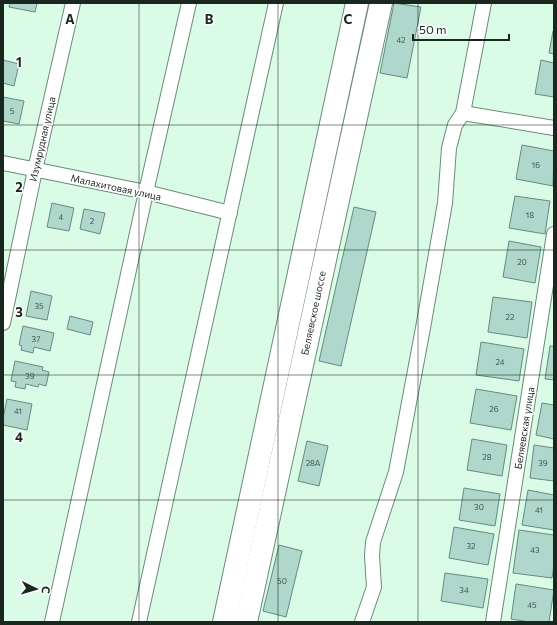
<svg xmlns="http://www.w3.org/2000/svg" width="557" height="625" font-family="Commissioner,sans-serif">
<rect width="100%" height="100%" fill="#dafce7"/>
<g fill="#afd7cc" stroke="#658b82">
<polygon points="10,3 37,3 35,12 9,7"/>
<polygon points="394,3 421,7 407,78 380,73"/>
<polygon points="553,31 554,31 554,54 549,53"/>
<polygon points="3,60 19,64 14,86 3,83"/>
<polygon points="541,60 554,63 554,97 535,94"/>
<polygon points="3,97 24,101 19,124 3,121"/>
<polygon points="522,145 554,151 553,186 516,179"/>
<polygon points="515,196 550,201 545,234 509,228"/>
<polygon points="52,203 74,208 69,231 47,227"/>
<polygon points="354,207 376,212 341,366 319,361"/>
<polygon points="84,209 105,213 100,234 80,229"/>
<polygon points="509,241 541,247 535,283 503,277"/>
<polygon points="31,291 52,296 47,320 26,316"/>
<polygon points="493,297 532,302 527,338 488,332"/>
<polygon points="70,316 93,322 90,335 67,329"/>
<polygon points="23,326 54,333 50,351 34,347 33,353 21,350 22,346 19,345"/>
<polygon points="481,342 524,349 519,381 476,375"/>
<polygon points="550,346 554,346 554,380 545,379"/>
<polygon points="15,361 43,367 42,370 49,372 46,386 39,384 38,387 26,384 25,389 15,387 16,382 11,381"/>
<polygon points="476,389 517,396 511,430 470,423"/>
<polygon points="7,399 32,404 27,430 3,425 3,418"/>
<polygon points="542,403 554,405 554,439 536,435"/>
<polygon points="472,439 507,445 502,476 467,470"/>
<polygon points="307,441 328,446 319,486 298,481"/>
<polygon points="534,445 554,448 554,481 530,478"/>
<polygon points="464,488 500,494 495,526 459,520"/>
<polygon points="528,490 554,495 554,530 522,525"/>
<polygon points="454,527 494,534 488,565 449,558"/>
<polygon points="519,530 554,535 554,565 552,578 513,573"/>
<polygon points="279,545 302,551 286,617 263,611"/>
<polygon points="445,573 488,579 483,608 441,601"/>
<polygon points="516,584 554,590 549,622 530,622 511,619"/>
</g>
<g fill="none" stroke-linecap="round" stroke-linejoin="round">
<g stroke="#6c8b78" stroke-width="16">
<g id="minor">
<polyline points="463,113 554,128"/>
<polyline points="3,163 146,192 230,213"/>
<polyline points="3,323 35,170 73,3"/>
<polyline points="52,622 146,192 189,3"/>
<polyline points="139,622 276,3"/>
<polyline points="362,622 374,587 372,556 373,542 396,472 423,328 445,203 449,148 455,125 463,113 484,3"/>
<polyline points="493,622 554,234"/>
</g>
</g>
<g stroke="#6c8b78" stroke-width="24">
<g id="primary">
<polyline points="224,622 357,3"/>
<polyline points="246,622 381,3"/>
</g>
</g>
<use href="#minor" stroke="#fff" stroke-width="14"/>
<use href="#primary" stroke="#fff" stroke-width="22"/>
</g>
<path fill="none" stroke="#1a271f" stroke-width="1" stroke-opacity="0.55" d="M139,3V622M278,3V622M418,3V622M3,125H554M3,250H554M3,375H554M3,500H554"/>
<g text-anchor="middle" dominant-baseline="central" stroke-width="3" stroke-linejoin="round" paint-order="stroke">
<g font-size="8" fill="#3f534a">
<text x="401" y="40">42</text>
<text x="12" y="111">5</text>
<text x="536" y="165">16</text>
<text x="530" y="215">18</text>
<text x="61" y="217">4</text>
<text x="92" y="221">2</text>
<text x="522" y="262">20</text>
<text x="39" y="306">35</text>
<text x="510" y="317">22</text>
<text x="36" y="339">37</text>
<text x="500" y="362">24</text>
<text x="30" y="376">39</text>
<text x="494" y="409">26</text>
<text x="18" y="411">41</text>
<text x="487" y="457">28</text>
<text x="313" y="463">28А</text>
<text x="543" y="463">39</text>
<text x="479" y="507">30</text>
<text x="539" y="510">41</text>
<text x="471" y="546">32</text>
<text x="535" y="550">43</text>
<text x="282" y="581">50</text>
<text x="464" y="590">34</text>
<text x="532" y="605">45</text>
</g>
<g font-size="10" fill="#1a271f" stroke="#fff">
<text transform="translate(42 139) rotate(-77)">Изумрудная улица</text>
<text transform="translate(116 187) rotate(12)">Малахитовая улица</text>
<text transform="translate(313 313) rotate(-78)">Беляевское шоссе</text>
<text transform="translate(524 428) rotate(-81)">Беляевская улица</text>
</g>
</g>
<g font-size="13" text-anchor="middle" font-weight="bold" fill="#1a271f" stroke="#fff" stroke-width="3" stroke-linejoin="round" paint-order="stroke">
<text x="70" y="24">A</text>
<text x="209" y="24">B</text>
<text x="348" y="24">C</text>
<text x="19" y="67">1</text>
<text x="19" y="192">2</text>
<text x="19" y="317">3</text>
<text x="19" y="442">4</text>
</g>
<rect width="557" height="625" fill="none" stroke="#1a271f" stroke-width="8"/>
<g transform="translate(36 589) rotate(95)" stroke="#ffffff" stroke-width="3" paint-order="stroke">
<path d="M0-3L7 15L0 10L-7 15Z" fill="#1a271f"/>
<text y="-6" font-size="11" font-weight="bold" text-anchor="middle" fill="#1a271f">С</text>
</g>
<path d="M413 34v6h96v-6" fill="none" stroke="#1a271f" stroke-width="2"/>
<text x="419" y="34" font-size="12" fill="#1a271f" stroke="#ffffff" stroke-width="3" paint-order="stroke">50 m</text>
</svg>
